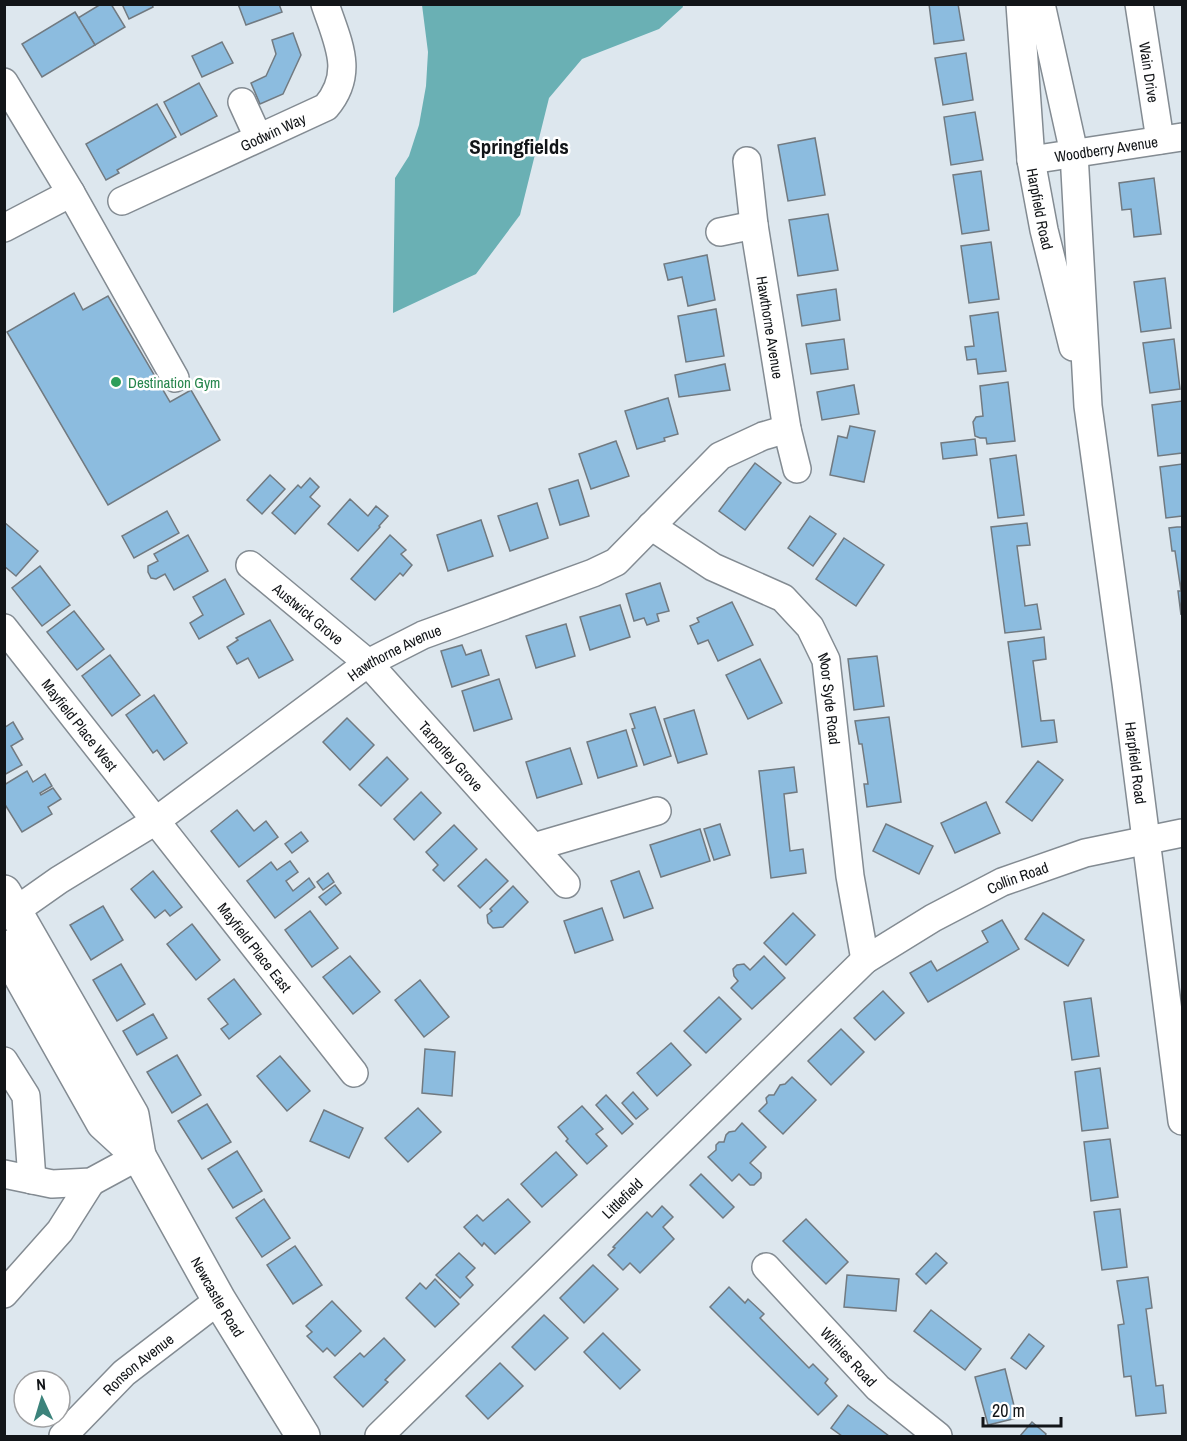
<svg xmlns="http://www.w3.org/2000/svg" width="1187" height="1441" font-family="'Archivo Narrow',sans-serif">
<rect width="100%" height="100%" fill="#dde7ee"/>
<polygon fill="#6ab0b4" points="422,5 682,4 683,7 659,29 582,59 549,98 520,215 476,274 393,313 395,178 409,156 419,125 426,86 428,52"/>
<g fill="#8cbcdf" stroke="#717a81" stroke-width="1.5">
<polygon points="101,4 111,4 125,27 95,45 78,18"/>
<polygon points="122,4 152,4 153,7 129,19"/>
<polygon points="238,4 279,4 282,12 246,25"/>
<polygon points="929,4 958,4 964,40 934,44"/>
<polygon points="75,12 95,45 42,77 22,44"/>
<polygon points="293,33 301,55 283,94 260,104 251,83 266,76 276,54 272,40"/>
<polygon points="222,42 233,63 202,77 192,56"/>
<polygon points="966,53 973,100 943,105 935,58"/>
<polygon points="199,83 217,116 181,135 164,102"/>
<polygon points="157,104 176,137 117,170 119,173 106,180 86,144"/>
<polygon points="975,112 983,160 951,165 944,117"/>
<polygon points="815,138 825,195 788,201 778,145"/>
<polygon points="981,171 989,230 962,234 953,175"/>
<polygon points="1154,178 1161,234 1134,237 1131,209 1122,210 1119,183"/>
<polygon points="828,214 838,270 798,276 789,220"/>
<polygon points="991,242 999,299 969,303 961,246"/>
<polygon points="707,255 715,300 688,306 682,277 668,280 664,264"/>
<polygon points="1165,278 1171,328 1141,332 1134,282"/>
<polygon points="836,289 840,320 802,326 797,295"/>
<polygon points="74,293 83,310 108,296 170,402 191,390 220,440 108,505 7,332"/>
<polygon points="716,309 724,356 686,362 678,316"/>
<polygon points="998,312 1006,371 978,374 976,359 967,360 965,347 974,346 970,316"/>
<polygon points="844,339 848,369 811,374 806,344"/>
<polygon points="1174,339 1180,389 1150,393 1143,343"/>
<polygon points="725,364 730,390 679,397 675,375"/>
<polygon points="1008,382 1015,441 987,444 986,438 980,438 975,436 973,422 976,417 983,416 980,386"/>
<polygon points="854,385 859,414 822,420 817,392"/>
<polygon points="668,398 678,434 664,438 665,441 637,449 625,411"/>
<polygon points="1182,401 1182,453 1158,456 1152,405"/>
<polygon points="850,426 875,431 864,482 830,475 838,436 847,438"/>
<polygon points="975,439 977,455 943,459 941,443"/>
<polygon points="616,441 629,476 591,489 579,454"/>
<polygon points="1016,455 1024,515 998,518 990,459"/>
<polygon points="755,463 781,483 745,530 719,511"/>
<polygon points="1182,464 1182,516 1166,518 1160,467"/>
<polygon points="270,475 285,489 262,514 247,500"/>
<polygon points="310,478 319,487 310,497 320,506 295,534 272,513 298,485 301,488"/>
<polygon points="578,480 589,516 560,525 549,489"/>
<polygon points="350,499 368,516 376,506 388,516 379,526 380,527 358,551 328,524"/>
<polygon points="537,503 548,538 510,551 498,516"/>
<polygon points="167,511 179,533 134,558 122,536"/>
<polygon points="810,516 836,534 813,566 788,548"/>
<polygon points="481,520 493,556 448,571 437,535"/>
<polygon points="4,522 38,551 16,576 4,566"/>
<polygon points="1027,523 1030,545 1017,546 1025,606 1037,604 1041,629 1005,633 991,527"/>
<polygon points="1177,527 1182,527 1181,615 1178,591 1181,591 1175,551 1172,551 1169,528"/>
<polygon points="188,535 208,571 174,590 165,574 156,579 151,578 148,572 148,566 158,561 154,554"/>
<polygon points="390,535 406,550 401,554 412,565 403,576 400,573 375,600 351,579"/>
<polygon points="844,538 884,565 856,606 816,579"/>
<polygon points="40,566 70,605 42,626 12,588"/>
<polygon points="225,579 244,614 199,639 190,623 203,615 193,597"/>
<polygon points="660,583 669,611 657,614 659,621 647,625 644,618 634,621 626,594"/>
<polygon points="732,602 753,645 718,661 708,640 698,644 690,626 699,622 697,618"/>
<polygon points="620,605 630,637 590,650 580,617"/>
<polygon points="74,611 104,649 77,670 47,632"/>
<polygon points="270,620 293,660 259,678 248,658 237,664 227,647 238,640 236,638"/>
<polygon points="566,624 575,656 536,668 526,636"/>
<polygon points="1044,637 1046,659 1033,661 1041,721 1054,720 1057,742 1022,747 1008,642"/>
<polygon points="462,645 466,655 481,650 489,675 452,687 441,651"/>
<polygon points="110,655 140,695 112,716 82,676"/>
<polygon points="877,656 884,706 854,710 848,659"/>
<polygon points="760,659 782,703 748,719 726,675"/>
<polygon points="499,679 512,719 474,731 462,691"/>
<polygon points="154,695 187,743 164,760 157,750 153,753 126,715"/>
<polygon points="655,707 671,756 644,765 632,729 635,728 630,714"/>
<polygon points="694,710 707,754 678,763 664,719"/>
<polygon points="889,717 901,802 867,807 864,784 868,784 862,744 859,744 855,721"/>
<polygon points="347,718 374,745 350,770 323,742"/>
<polygon points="13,722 23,739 11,746 22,765 4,775 4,728"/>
<polygon points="626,730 637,766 598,778 587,742"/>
<polygon points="570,748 582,784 537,798 526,762"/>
<polygon points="387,757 408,779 381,806 359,785"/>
<polygon points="1038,761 1063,780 1032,821 1006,802"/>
<polygon points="794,767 797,792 784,794 790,851 803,849 806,873 771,878 759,771"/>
<polygon points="27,771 33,782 45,774 52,786 40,793 41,795 53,788 61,799 48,807 52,814 22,832 4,803 4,785"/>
<polygon points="421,792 441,813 414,840 394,819"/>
<polygon points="986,802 1000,833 955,853 941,823"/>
<polygon points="237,810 254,831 266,821 278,837 239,867 211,831"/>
<polygon points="720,824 730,855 714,860 704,829"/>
<polygon points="886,824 933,846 919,874 873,851"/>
<polygon points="454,825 477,849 444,881 433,870 438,865 426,852"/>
<polygon points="700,829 710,861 661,877 650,845"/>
<polygon points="301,832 308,841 292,853 285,844"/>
<polygon points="486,859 508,881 480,908 458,886"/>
<polygon points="290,861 298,872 286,881 293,891 309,878 315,887 275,918 247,881 271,862 277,870"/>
<polygon points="153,871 182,907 170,916 165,910 155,918 131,889"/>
<polygon points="639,871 653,908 624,918 611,881"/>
<polygon points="328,873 334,882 323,890 317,882"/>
<polygon points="335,885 341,893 326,905 319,897"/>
<polygon points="513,886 528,902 503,927 493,928 488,923 487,915 492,911 490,909"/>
<polygon points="103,906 123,940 91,960 70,925"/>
<polygon points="602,908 613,940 575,953 564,921"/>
<polygon points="310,911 338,948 312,967 285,930"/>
<polygon points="793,913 815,935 786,965 764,943"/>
<polygon points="1043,913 1084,940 1068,966 1025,939"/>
<polygon points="1002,920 1019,949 928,1002 910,973 931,961 937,971 988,942 982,931"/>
<polygon points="192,924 220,960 196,980 167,944"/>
<polygon points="350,956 380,992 353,1014 323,977"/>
<polygon points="764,956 785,978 752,1009 731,988 738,981 734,976 733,969 737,965 744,964 750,970"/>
<polygon points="121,964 145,1004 117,1021 93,980"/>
<polygon points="234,979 261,1014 229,1039 221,1029 228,1024 208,999"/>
<polygon points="420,980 449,1017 424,1037 395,1000"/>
<polygon points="883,991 904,1013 875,1040 854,1018"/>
<polygon points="719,997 741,1019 706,1053 684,1031"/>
<polygon points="1091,998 1099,1056 1072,1060 1064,1002"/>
<polygon points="153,1014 167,1038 137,1055 123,1031"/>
<polygon points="841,1029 864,1052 831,1085 808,1061"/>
<polygon points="671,1043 691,1065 657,1096 637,1073"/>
<polygon points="425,1049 455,1052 452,1096 422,1093"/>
<polygon points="177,1055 201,1095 172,1113 147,1072"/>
<polygon points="280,1056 310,1091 287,1111 257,1076"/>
<polygon points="1100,1068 1108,1128 1082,1131 1075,1072"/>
<polygon points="792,1077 816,1100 783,1134 759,1111 767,1103 766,1098 769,1095 774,1095 780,1085 785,1084"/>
<polygon points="633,1092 648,1109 636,1119 622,1103"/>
<polygon points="606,1095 633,1124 622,1134 596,1105"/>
<polygon points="207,1104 231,1142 202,1159 178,1121"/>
<polygon points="582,1106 603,1129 596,1134 607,1146 587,1164 566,1141 568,1139 558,1127"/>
<polygon points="418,1108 441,1132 408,1162 385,1138"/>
<polygon points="324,1110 363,1128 349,1158 310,1141"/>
<polygon points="742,1123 766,1147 750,1163 761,1173 761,1178 754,1185 750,1185 739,1174 732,1181 708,1157 716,1150 716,1145 719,1142 724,1142 726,1135 729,1132 735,1131"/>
<polygon points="1110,1139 1118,1197 1091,1201 1084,1142"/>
<polygon points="237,1151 262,1191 233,1208 208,1169"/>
<polygon points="556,1152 577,1175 542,1207 521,1184"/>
<polygon points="701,1174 734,1207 723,1218 690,1185"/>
<polygon points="264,1199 290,1238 262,1257 236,1218"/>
<polygon points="508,1199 530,1222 495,1254 484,1243 482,1246 464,1227 477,1215 483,1221"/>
<polygon points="662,1206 673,1217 663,1227 674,1239 640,1273 630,1263 623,1270 608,1255 615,1248 613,1247 647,1212 652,1217"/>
<polygon points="1120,1209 1127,1267 1102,1270 1094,1212"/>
<polygon points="806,1219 848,1262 826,1284 783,1241"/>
<polygon points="295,1246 322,1285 293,1304 267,1265"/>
<polygon points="459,1253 475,1268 466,1277 473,1285 460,1298 436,1275"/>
<polygon points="936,1253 947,1263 926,1284 916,1274"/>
<polygon points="593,1265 618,1289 584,1323 560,1298"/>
<polygon points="847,1275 899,1279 896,1311 844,1307"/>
<polygon points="1148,1277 1152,1308 1146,1309 1156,1386 1163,1385 1166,1413 1136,1416 1131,1376 1124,1377 1118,1325 1124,1324 1117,1281"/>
<polygon points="435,1279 459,1304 435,1327 406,1298 420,1283 426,1289"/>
<polygon points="729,1287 745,1303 748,1299 764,1314 760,1318 809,1368 813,1364 828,1379 825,1383 837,1396 818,1415 710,1307"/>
<polygon points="332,1301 361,1331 335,1356 327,1348 323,1352 307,1336 312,1332 306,1326"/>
<polygon points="931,1310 981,1349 965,1370 914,1331"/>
<polygon points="544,1315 568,1338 535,1370 512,1347"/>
<polygon points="603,1333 640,1370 620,1389 584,1352"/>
<polygon points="1029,1334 1044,1346 1026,1369 1011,1358"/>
<polygon points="384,1338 405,1360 385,1380 388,1382 363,1407 334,1377 360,1353 364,1357"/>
<polygon points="500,1363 523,1386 488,1419 466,1396"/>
<polygon points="1005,1369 1017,1418 988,1425 975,1377"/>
<polygon points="848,1405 889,1436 842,1436 831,1428"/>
<polygon points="1032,1422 1046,1434 1045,1436 1020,1436"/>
</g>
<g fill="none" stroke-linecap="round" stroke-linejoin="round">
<g stroke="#838b92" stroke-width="30">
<g id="minor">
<path id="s1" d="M1020,4L1031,160L1044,230L1073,347"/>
<path id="s2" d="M1041,4L1074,153L1088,406L1126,683L1182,1121"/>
<path id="s3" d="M1139,4L1160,140"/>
<polyline points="4,82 71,193 4,228"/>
<polyline points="242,102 258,137"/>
<path id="s4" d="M1031,160L1182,137"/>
<path id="s5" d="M747,161L754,225L787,429L797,469"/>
<polyline points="71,193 175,378"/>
<path id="s6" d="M122,201L326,107C355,73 338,43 325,4"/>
<polyline points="720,232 754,225"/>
<path id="s7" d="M651,526L713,567L783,598L810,627L826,660L850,876L865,960"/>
<path id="s8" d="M250,565L368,663L566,884"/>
<path id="s9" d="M4,628L354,1073"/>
<polyline points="534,847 657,811"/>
<path id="s10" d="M15,911L59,880L157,820L368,663L423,635L593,573L616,562L720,456L763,436L787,429"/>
<polyline points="4,1061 26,1096 32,1180"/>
<polyline points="4,1174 52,1184 91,1182 139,1156"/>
<path id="s11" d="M766,1267L878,1388L938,1436"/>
<polyline points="4,1294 60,1231 91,1182"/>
<path id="s12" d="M63,1436L124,1373L219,1300"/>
<path id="s13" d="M379,1436L865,960L933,918L1002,882L1085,853L1182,833"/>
</g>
</g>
<g stroke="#838b92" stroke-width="36">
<g id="highway">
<polyline points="4,892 132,1115 139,1156"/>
<path id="s14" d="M4,947L103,1123L139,1156L219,1300L303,1436"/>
</g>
</g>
<use href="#minor" stroke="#fff" stroke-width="27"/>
<use href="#highway" stroke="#fff" stroke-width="33"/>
</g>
<circle fill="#2e9e5b" stroke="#fff" stroke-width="2" cx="116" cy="382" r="6"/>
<g text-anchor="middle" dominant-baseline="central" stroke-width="5" stroke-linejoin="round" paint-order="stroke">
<g font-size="15" fill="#121518" stroke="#fff">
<text stroke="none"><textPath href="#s3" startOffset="69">Wain Drive</textPath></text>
<text stroke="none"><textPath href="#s6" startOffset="166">Godwin Way</textPath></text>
<text stroke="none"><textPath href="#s4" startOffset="76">Woodberry Avenue</textPath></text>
<text stroke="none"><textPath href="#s1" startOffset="206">Harpfield Road</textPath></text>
<text stroke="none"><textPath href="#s5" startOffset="168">Hawthorne Avenue</textPath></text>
<text stroke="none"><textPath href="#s8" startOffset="76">Austwick Grove</textPath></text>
<text stroke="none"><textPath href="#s10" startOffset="460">Hawthorne Avenue</textPath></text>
<text stroke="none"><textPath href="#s7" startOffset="266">Moor Syde Road</textPath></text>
<text stroke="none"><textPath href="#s9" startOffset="123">Mayfield Place West</textPath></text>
<text stroke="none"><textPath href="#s8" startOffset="278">Tarporley Grove</textPath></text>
<text stroke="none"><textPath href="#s2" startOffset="766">Harpfield Road</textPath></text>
<text stroke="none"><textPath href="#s13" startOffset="854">Collin Road</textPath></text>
<text stroke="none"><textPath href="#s9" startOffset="406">Mayfield Place East</textPath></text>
<text stroke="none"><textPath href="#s13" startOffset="340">Littlefield</textPath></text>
<text stroke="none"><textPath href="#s14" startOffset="412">Newcastle Road</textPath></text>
<text stroke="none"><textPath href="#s11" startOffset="122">Withies Road</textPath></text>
<text stroke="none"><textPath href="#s12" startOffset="104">Ronson Avenue</textPath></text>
</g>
<g font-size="15" fill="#27864d" stroke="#fff" text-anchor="start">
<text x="128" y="382">Destination Gym</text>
</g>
<g font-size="21" font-weight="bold" fill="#121518" stroke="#fff">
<text x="519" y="146">Springfields</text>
</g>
</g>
<rect width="1187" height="1441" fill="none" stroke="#121518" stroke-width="12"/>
<g transform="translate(42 1399) rotate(356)"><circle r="28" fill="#ffffff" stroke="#a0a1a3" stroke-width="1.5"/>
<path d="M0-4.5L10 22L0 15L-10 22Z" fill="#3c837b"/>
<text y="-9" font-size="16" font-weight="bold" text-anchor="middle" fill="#121518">N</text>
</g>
<path d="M983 1417v9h78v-9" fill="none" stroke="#121518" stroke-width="3"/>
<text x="992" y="1417" font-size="18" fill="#121518" stroke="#ffffff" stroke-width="4.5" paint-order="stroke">20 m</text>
</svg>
